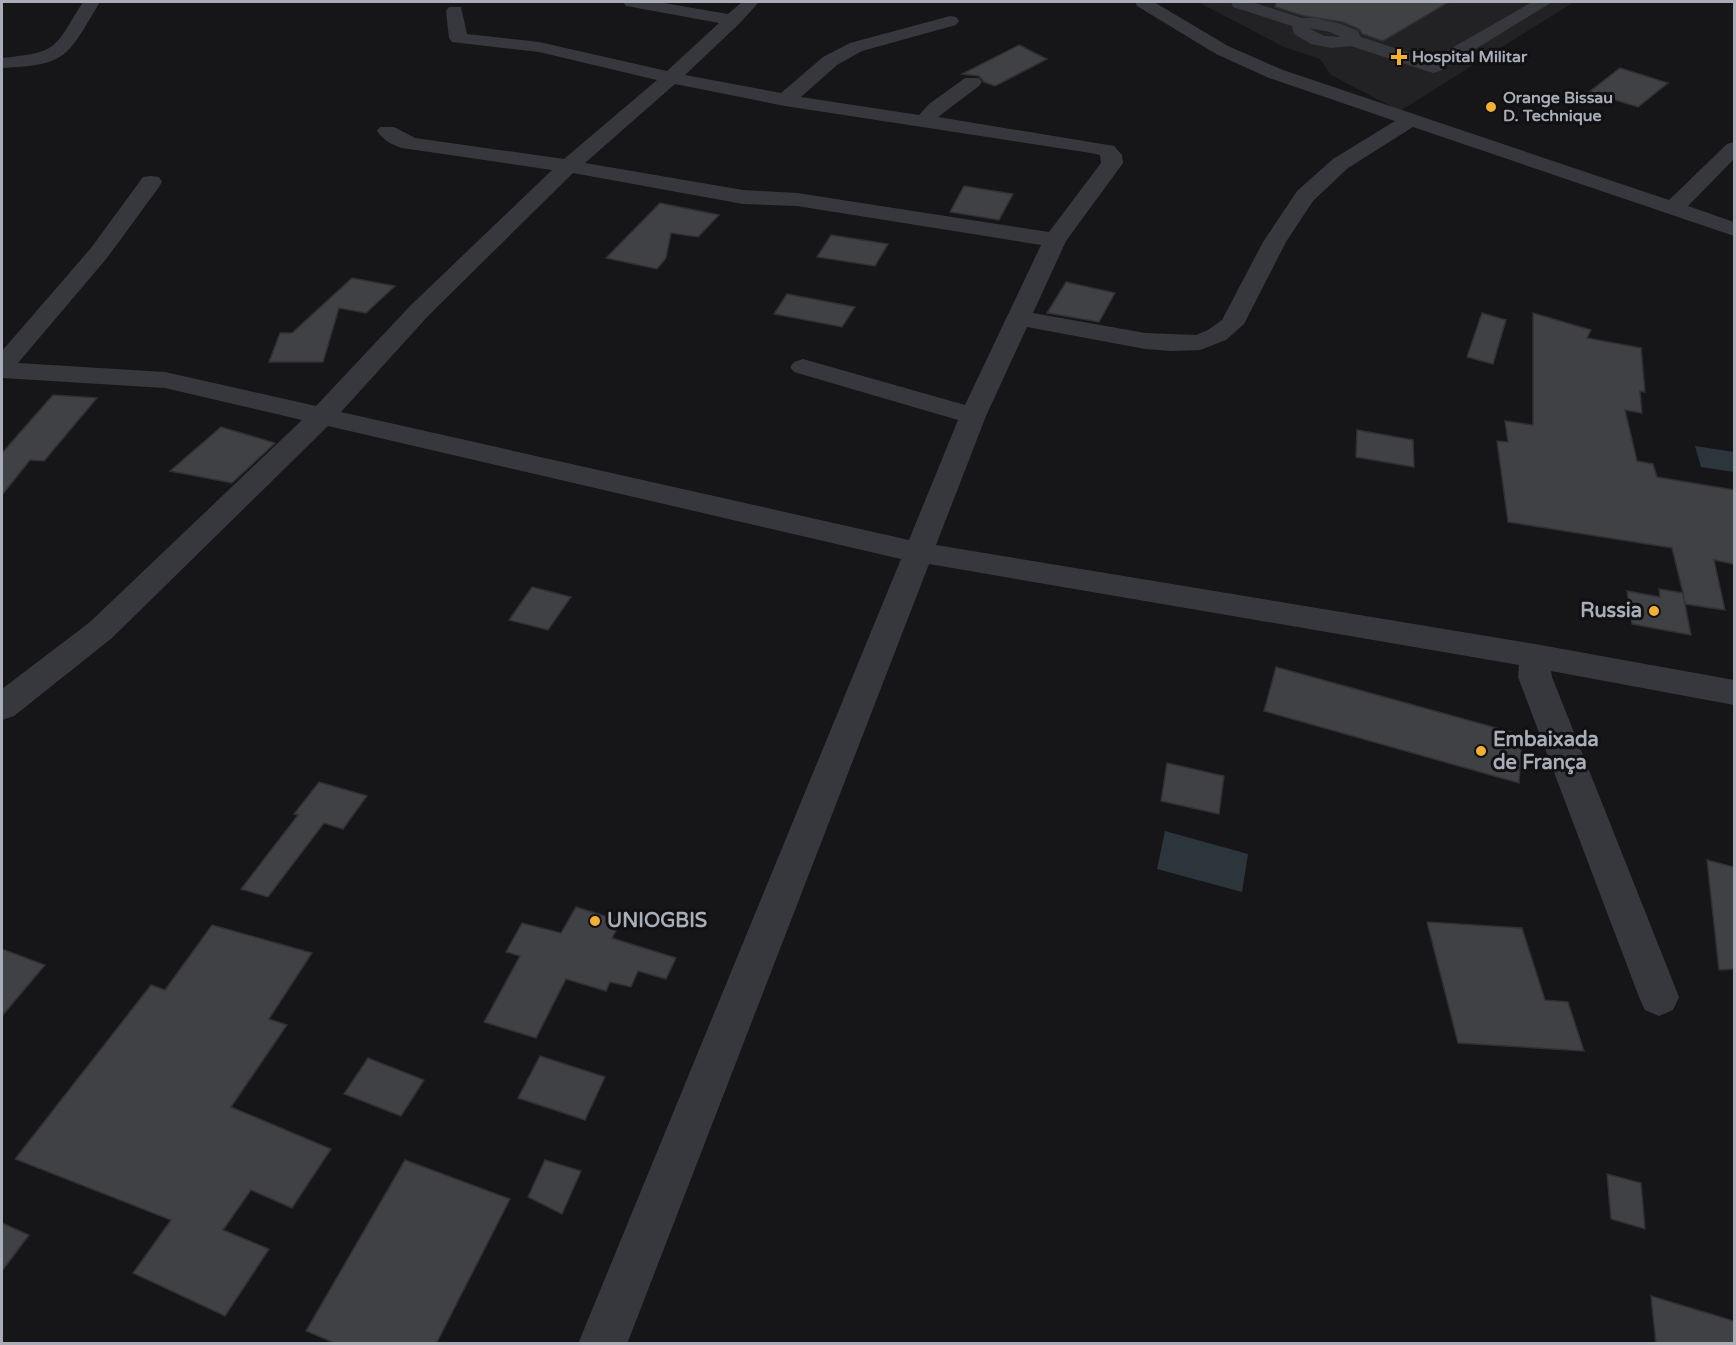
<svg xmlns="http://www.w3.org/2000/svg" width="1736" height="1345" font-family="'Varela Round',sans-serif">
<rect width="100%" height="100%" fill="#161618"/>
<polygon fill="#222225" points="1198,2 1574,2 1400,111 1331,75 1320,59 1284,47"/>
<g fill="#2c353c">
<polygon points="1695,446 1734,452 1734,472 1701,467"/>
<polygon points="1165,831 1248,854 1242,892 1157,869"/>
</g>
<g fill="#404145" stroke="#303034" stroke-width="1.5">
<polygon points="1276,2 1449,2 1383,41 1362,34 1359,29 1342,22 1304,16 1275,7"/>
<polygon points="1019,45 1047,59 995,86 984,82 979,76 962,74"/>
<polygon points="1620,68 1668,83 1638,107 1589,92"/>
<polygon points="964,186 1013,194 999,220 950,212"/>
<polygon points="660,203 719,215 698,237 671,233 666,258 657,269 606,258"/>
<polygon points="831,235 888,244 875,266 817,257"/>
<polygon points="352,278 395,286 366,313 339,308 323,362 269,362 280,333 292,333"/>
<polygon points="1066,282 1115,293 1099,322 1047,313"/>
<polygon points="787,294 855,307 842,327 774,314"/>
<polygon points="1482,313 1506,320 1493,364 1467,357"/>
<polygon points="1533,313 1591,330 1587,338 1641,348 1645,392 1640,391 1642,413 1625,410 1637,461 1653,464 1657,477 1734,490 1734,564 1714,560 1725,610 1685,604 1683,594 1691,635 1632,624 1627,591 1660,597 1659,589 1683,593 1672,548 1508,522 1497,441 1508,442 1505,421 1533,425"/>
<polygon points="53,395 97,398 44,461 30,460 2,495 2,453"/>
<polygon points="221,427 275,443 232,483 170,471"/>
<polygon points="1357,430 1413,440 1414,467 1356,457"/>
<polygon points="532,587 571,597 548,630 509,620"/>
<polygon points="1276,667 1522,735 1519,783 1264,711"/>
<polygon points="1167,763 1224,776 1219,814 1161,801"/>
<polygon points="319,782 367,796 343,829 324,823 268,897 241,889 298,815 294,814"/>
<polygon points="1707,860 1734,867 1734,969 1719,970"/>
<polygon points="576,907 621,921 612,938 676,958 666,979 638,971 631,987 610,982 606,991 566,979 536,1038 484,1022 520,956 506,952 522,923 561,933"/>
<polygon points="1427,922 1522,928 1545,1000 1568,1002 1584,1051 1458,1043"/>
<polygon points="212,925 312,953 269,1019 287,1025 231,1107 331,1149 292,1208 251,1190 223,1230 269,1249 225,1316 133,1273 171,1220 15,1159 151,985 165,990"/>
<polygon points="2,949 45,965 2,1016"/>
<polygon points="540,1056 605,1077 585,1120 518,1098"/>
<polygon points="368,1058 424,1080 401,1116 344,1094"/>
<polygon points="405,1160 510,1199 436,1344 337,1344 306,1331"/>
<polygon points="545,1160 581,1171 562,1214 528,1197"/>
<polygon points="1607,1174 1641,1183 1645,1229 1611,1219"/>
<polygon points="2,1223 29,1235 2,1271"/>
<polygon points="1651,1296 1734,1321 1734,1344 1656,1344"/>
</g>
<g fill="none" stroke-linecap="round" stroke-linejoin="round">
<g fill="#37383d" fill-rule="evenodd">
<path d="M83,2H100C67,56 69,65 2,68V58C60,52 53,49 83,2Z"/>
<path d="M623,2H658L728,14L742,2H759L739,24L685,75L781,93L823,57L850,43L950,16L956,17L959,21L956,25L862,51L837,65L801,97L919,115L929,104L965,78H979L982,82L979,86L938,117L1114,146L1122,155L1123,163L1066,241L1033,313L1145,333L1196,335L1208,330L1222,320L1263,242L1297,191L1333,159L1395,121L1269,78L1216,54L1137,6L1135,2H1154L1228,46L1283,70L1669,200L1727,144L1734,142V159L1688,206L1734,222V236L1413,127L1348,168L1313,201L1286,242L1244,324L1226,340L1200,350L1172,351L1145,349L1027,327L986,416L936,545L1535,644L1734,680V705L1551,671L1552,677L1679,997L1673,1010L1659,1016L1645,1010L1639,997L1518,677L1519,665L929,564L627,1344H578L901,559L328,426L112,638L14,716L2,720V689L90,622L302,420L165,388L2,378V351L91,248L143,177L151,176L159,177L162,182L159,187L107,258L18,363L165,372L316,406L411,305L552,170L402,148C392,145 383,140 377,131L380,127H394L415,138L564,159L657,80L539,52L452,42L449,38L446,11L449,7H461L467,34L539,42L667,71L719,23L632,7L626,6ZM675,84L785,106L1091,153L1100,155L1101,163L1049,232L797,193L743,190L585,163ZM573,173L743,204L797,206L1041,245L965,405L803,359L794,362L790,367L794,372L958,420L909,540L341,412L429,315Z"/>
<path d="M1231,2H1252L1302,18H1315L1342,24L1358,31L1361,37L1431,60L1532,2H1552L1440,71L1433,73L1351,46L1331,48L1311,44L1294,34L1292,26L1233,7ZM1309,28L1330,32L1341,37L1324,36Z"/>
</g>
</g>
<g fill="#f2b134" stroke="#111113" stroke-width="2">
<path d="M1396 48h6v6h6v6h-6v6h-6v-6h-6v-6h6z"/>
<circle cx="1491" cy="107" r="6"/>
<circle cx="1654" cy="611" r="6"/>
<circle cx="1481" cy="751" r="6"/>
<circle cx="595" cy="921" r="6"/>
</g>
<g text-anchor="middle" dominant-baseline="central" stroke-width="6" stroke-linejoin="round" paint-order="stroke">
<g font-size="16" font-weight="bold" fill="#a8adb8" stroke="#111113" text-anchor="start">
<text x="1412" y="57">Hospital Militar</text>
<text x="1503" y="98">Orange Bissau<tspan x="1503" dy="18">D. Technique</tspan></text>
</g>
<g font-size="20" font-weight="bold" fill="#a8adb8" stroke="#111113" text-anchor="start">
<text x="1642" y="611" text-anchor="end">Russia</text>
<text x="1493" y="740">Embaixada<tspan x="1493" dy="23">de França</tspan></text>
<text x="607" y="921">UNIOGBIS</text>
</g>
</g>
<rect width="1736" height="1345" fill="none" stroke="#a8adb8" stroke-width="6"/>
</svg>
